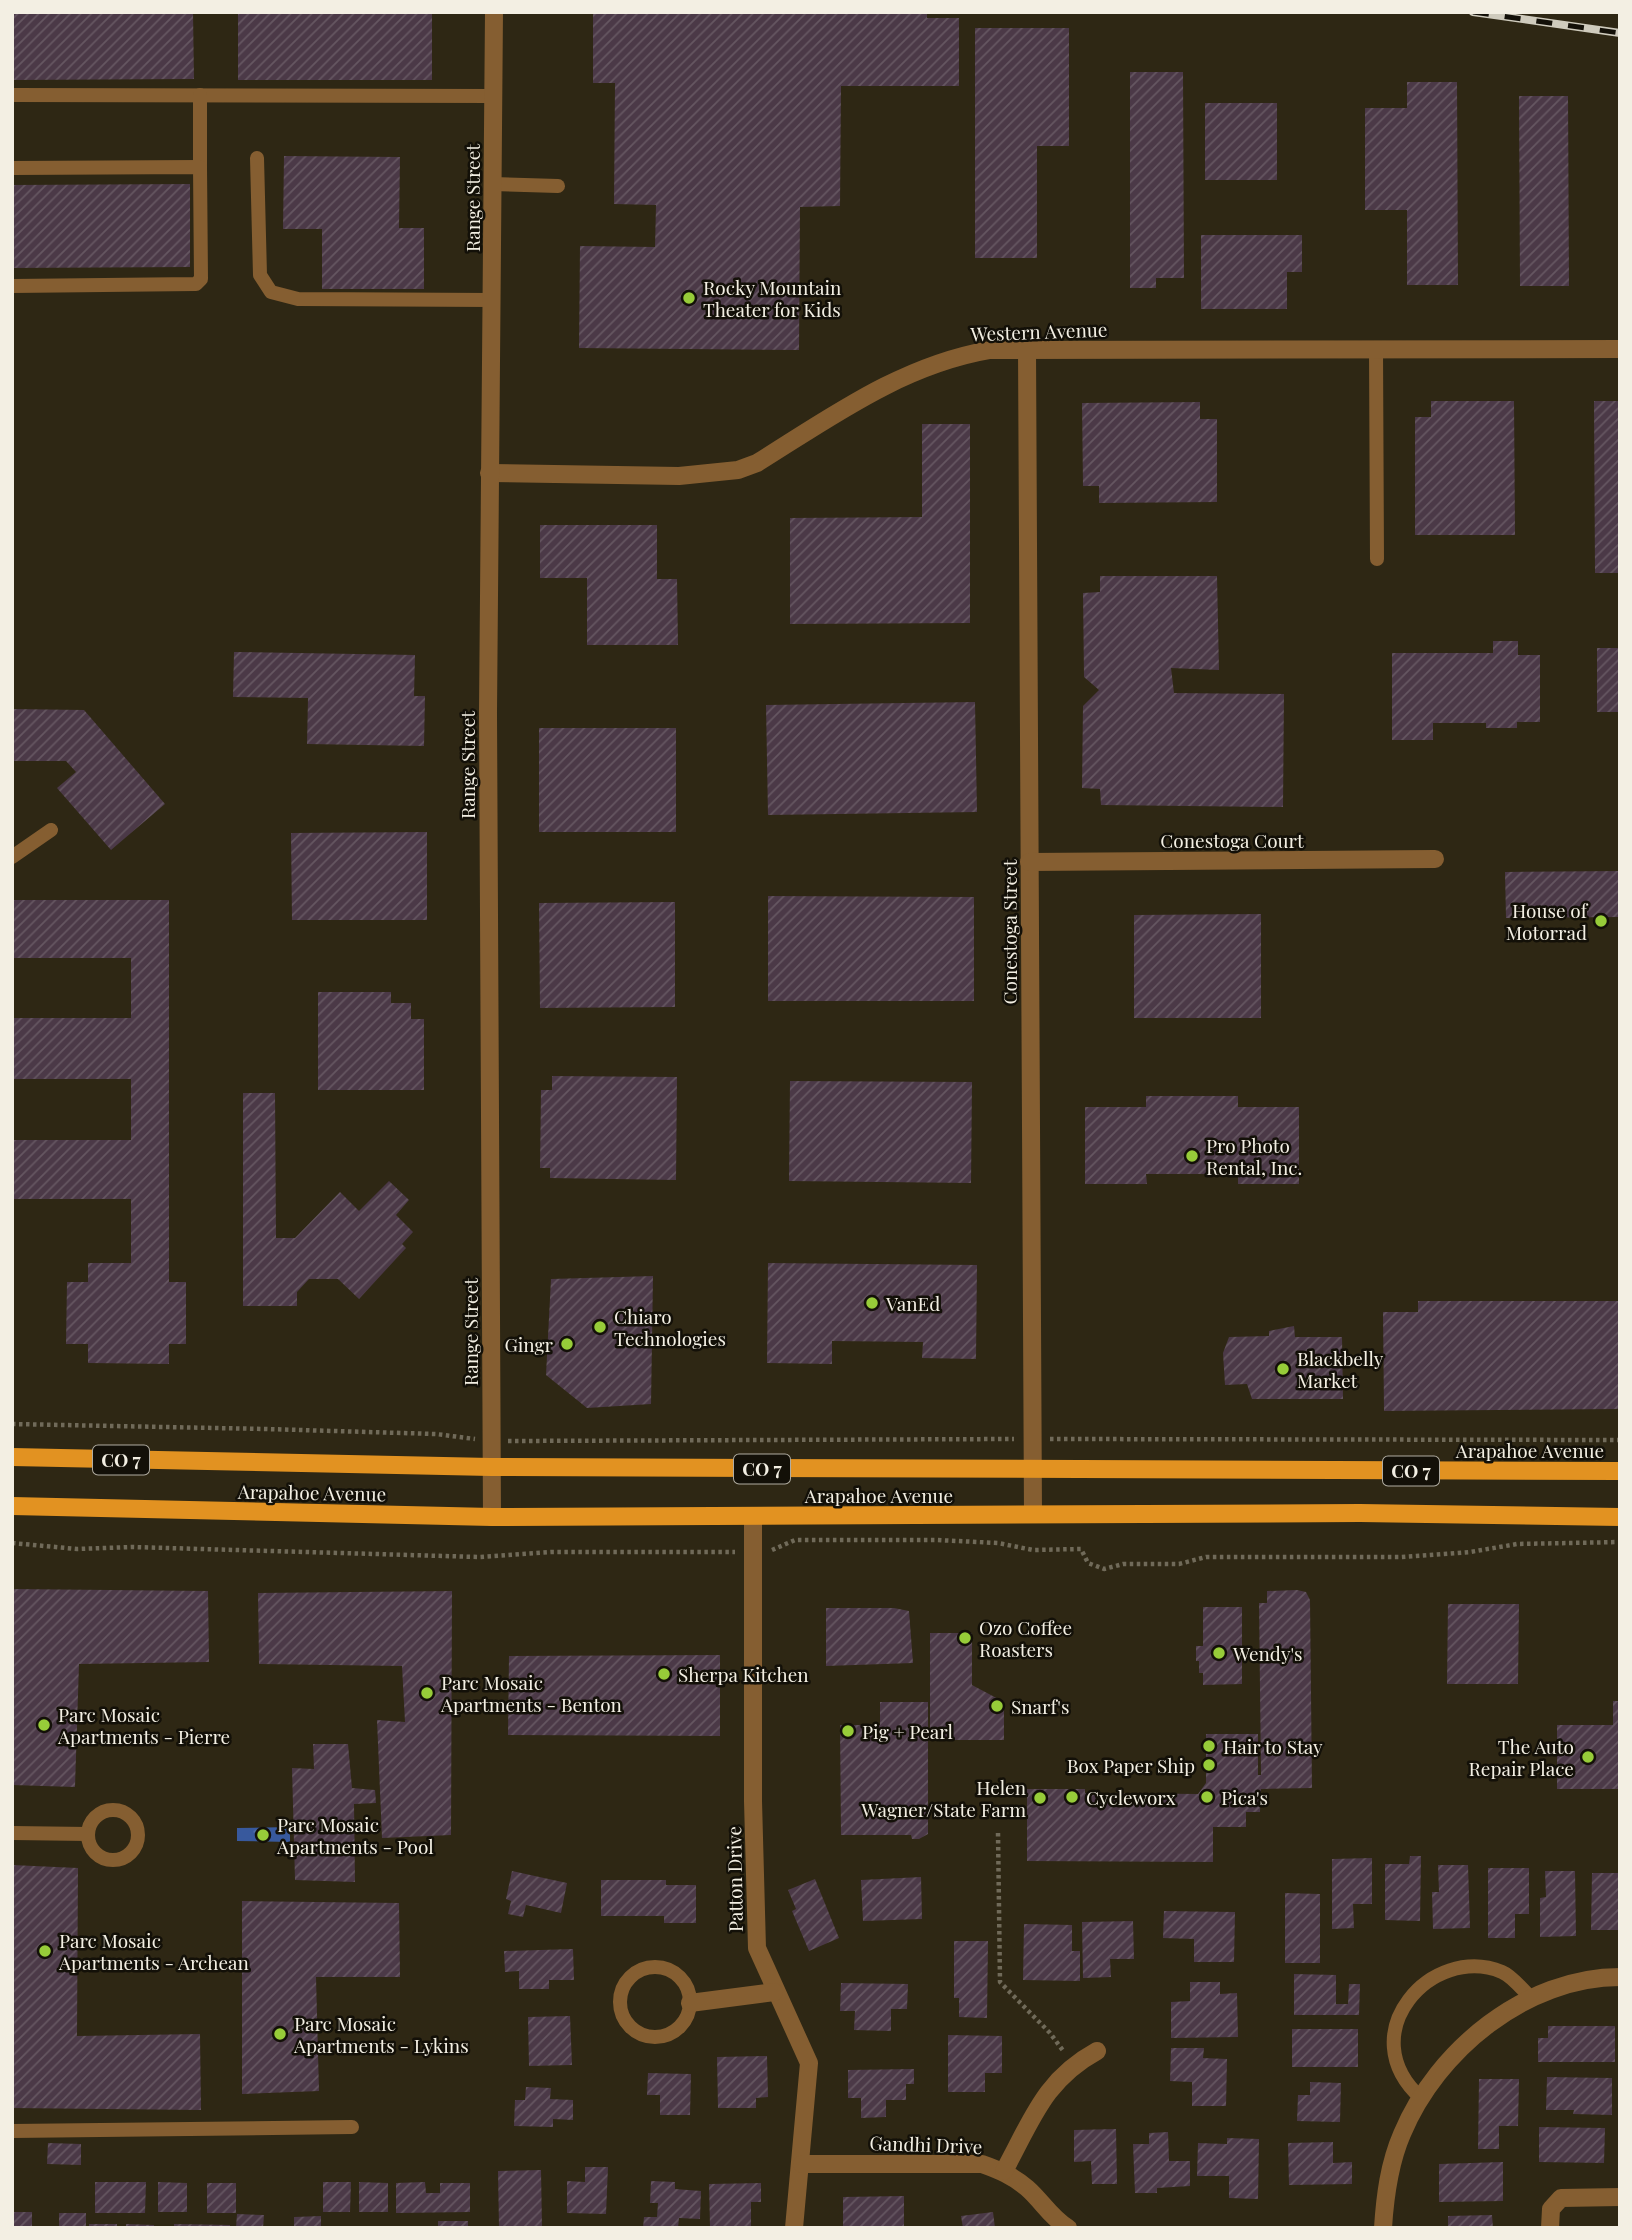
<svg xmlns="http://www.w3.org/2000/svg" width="1632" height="2240" font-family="'Playfair Display',serif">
<defs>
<pattern id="water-ripples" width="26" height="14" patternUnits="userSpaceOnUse" patternTransform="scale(1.75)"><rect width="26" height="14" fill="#38599d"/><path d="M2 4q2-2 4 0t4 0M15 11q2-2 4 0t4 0" fill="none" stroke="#5571aa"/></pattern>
<pattern id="building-hatch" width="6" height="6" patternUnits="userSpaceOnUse" patternTransform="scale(1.75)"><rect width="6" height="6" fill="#4b3947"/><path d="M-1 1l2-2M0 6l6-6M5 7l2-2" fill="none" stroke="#655661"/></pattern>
</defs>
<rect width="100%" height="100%" fill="#2e2714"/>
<polygon fill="url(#water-ripples)" points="290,1827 290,1842 237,1841 237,1828"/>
<g fill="url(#building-hatch)">
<polygon points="12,12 193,12 194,79 12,80"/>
<rect x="238" y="12" width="194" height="68"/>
<polygon points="593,12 927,12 927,18 959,18 959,86 841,86 840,206 800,207 799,350 579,348 580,246 655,247 656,205 614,204 615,83 593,83"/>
<polygon points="975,28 1069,28 1069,146 1037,146 1037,258 975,258"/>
<polygon points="1130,72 1183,72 1184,278 1156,278 1156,288 1130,288"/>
<polygon points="1407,82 1457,82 1458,285 1407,285 1407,210 1365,210 1365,108 1407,108"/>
<polygon points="1519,96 1568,96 1569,286 1520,286"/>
<rect x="1205" y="103" width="72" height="77"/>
<polygon points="284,156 400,157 399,228 424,228 424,289 322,289 322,229 283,229"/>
<polygon points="190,184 190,267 12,268 12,185"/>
<polygon points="1201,235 1302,235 1302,272 1287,272 1287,309 1201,309"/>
<polygon points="1431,401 1514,401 1515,535 1415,535 1415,417 1431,417"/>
<polygon points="1594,401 1620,401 1620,573 1595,573"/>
<polygon points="1200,402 1200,419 1217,419 1217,502 1099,503 1099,486 1083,486 1082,403"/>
<polygon points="922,424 970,424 970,623 790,624 790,518 922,517"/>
<polygon points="540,525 657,525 657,579 677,579 678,645 587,645 587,578 540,578"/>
<polygon points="1100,576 1217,576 1219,670 1171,668 1174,693 1284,694 1283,807 1101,805 1100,789 1082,788 1083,706 1099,690 1084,677 1083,593 1100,592"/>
<polygon points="1493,641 1518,641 1518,655 1540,655 1540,722 1517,722 1517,728 1486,728 1486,723 1433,723 1433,740 1392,740 1392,653 1493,653"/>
<rect x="1597" y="648" width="23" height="64"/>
<polygon points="234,652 415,655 414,696 425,696 424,746 307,744 308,698 233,697"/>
<polygon points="975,702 977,812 768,815 766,705"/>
<polygon points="12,709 84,710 165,804 111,850 57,788 76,772 66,761 12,761"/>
<rect x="539" y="728" width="137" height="104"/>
<polygon points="427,832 427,920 292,920 291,833"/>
<polygon points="1620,871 1620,917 1506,918 1505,872"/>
<polygon points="768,896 974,897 974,1001 768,1001"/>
<polygon points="12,900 169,900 169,1282 186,1282 186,1344 169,1344 169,1364 88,1363 88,1344 66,1344 67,1282 88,1282 88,1263 131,1263 131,1199 12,1199 12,1140 131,1140 131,1079 12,1079 12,1018 131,1018 131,958 12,958"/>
<polygon points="675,902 675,1007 540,1008 539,903"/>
<polygon points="1261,914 1261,1018 1134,1018 1134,915"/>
<polygon points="318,992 391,992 391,1003 411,1003 411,1019 424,1019 424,1090 318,1090"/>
<polygon points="552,1076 677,1077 676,1180 550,1178 550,1168 540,1168 541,1090 552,1090"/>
<polygon points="790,1081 972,1082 971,1183 789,1181"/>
<polygon points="243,1093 275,1093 276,1238 295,1238 340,1192 359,1211 389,1181 409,1200 396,1215 413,1232 402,1244 406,1248 359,1299 338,1279 309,1279 297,1292 297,1306 243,1306"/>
<polygon points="1146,1096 1238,1096 1238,1107 1299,1107 1299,1184 1238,1184 1238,1174 1146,1174 1147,1184 1085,1184 1085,1107 1146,1107"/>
<polygon points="768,1263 977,1265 976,1359 922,1358 923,1342 832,1341 832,1364 767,1363"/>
<polygon points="653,1276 651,1404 587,1408 546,1375 551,1279"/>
<polygon points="1418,1301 1620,1301 1620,1409 1384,1411 1383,1312 1418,1312"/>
<polygon points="1294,1326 1295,1337 1342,1337 1343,1399 1252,1399 1247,1384 1225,1385 1223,1353 1229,1337 1269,1336 1269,1331"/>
<polygon points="12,1589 208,1591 209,1662 79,1664 75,1787 12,1785"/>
<polygon points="1297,1590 1306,1592 1310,1600 1312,1788 1261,1789 1260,1812 1246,1812 1246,1827 1213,1827 1213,1862 1027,1861 1027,1789 1085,1789 1085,1793 1198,1794 1206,1783 1206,1734 1258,1734 1258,1775 1261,1775 1259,1603 1267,1603 1267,1591"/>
<polygon points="452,1591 451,1835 382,1838 377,1720 405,1722 402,1666 259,1664 258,1593"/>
<polygon points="1448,1604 1519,1604 1518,1684 1447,1684"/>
<polygon points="1203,1607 1242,1607 1242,1684 1203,1685 1203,1673 1199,1673 1199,1661 1196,1661 1196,1646 1203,1646"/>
<polygon points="826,1608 894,1608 909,1611 913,1663 826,1666"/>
<polygon points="930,1633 972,1633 972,1685 1004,1702 1004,1740 930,1740"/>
<polygon points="720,1655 720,1736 508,1735 509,1656"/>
<polygon points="1613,1701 1620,1701 1620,1789 1557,1789 1557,1725 1613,1725"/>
<polygon points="880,1702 928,1702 928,1834 919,1839 912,1839 911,1835 841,1835 840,1725 880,1725"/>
<polygon points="313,1744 348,1744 352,1788 375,1790 376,1803 354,1804 355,1882 295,1880 292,1768 314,1769"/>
<polygon points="1410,1856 1421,1856 1420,1921 1385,1920 1385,1864 1409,1864"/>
<polygon points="1372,1858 1372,1904 1353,1904 1354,1928 1332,1929 1332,1859"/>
<polygon points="12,1865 78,1868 77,2036 200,2034 201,2110 12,2108"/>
<polygon points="1438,1865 1468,1865 1470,1928 1433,1929 1432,1892 1439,1892"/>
<polygon points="1488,1868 1529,1868 1529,1914 1515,1914 1515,1938 1488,1938"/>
<polygon points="512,1871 567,1883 561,1913 526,1905 523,1917 508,1914 511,1901 506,1899"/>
<polygon points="1545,1871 1575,1871 1576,1936 1540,1937 1540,1898 1546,1897"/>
<polygon points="1592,1873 1620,1873 1620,1930 1591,1930"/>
<polygon points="921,1877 922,1919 863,1921 861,1880"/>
<polygon points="815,1879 839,1938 809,1951 792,1911 796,1909 788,1890"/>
<polygon points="601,1880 666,1880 666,1885 696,1885 696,1923 664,1923 664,1916 601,1916"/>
<polygon points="1285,1893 1320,1894 1320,1963 1285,1963"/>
<polygon points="242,1901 399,1903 400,1977 316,1977 319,2091 242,2094"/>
<polygon points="1164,1911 1235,1912 1234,1962 1194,1962 1194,1939 1163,1938"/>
<polygon points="1133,1921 1134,1959 1110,1959 1111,1977 1083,1978 1082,1922"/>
<polygon points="1024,1924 1072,1925 1072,1951 1080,1951 1080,1981 1023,1980"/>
<polygon points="954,1941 988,1941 987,2018 959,2017 959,1998 954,1998"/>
<polygon points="573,1949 574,1980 549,1980 549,1989 519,1989 519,1971 505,1972 504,1951"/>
<polygon points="1294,1974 1336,1975 1336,2004 1348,2004 1349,1984 1360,1984 1359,2015 1294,2015"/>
<polygon points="1190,1982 1220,1982 1220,1994 1237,1993 1238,2037 1171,2038 1171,2002 1190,2001"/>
<polygon points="841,1983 908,1984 907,2009 891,2009 891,2031 854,2030 855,2011 840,2011"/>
<polygon points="570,2016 572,2065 529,2066 528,2017"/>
<polygon points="1548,2026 1615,2026 1615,2062 1538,2062 1538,2038 1548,2038"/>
<rect x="1292" y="2029" width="66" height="38"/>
<polygon points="948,2035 1002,2036 1002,2073 985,2073 985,2092 948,2092"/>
<polygon points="1171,2048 1204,2048 1203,2058 1227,2059 1226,2106 1192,2106 1192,2082 1170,2081"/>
<polygon points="767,2056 768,2097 756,2098 756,2108 718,2108 717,2057"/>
<polygon points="914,2069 914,2084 906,2084 906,2100 886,2100 886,2117 861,2118 861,2098 848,2098 848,2070"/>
<polygon points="648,2073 691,2074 690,2115 660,2115 660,2095 647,2095"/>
<polygon points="1547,2077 1612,2078 1612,2115 1573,2114 1574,2110 1546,2110"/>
<polygon points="1479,2079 1519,2079 1518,2126 1499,2126 1499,2149 1478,2149"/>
<polygon points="1310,2082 1341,2083 1340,2122 1297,2121 1298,2095 1310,2095"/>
<polygon points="526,2087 551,2088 550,2099 573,2100 573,2120 553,2119 553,2127 514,2126 515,2100 525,2100"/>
<polygon points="1539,2127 1605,2128 1604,2163 1539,2162"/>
<polygon points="1116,2129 1117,2184 1092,2184 1091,2161 1074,2162 1074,2130"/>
<polygon points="1168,2132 1169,2161 1190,2161 1190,2186 1157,2188 1157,2193 1135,2193 1133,2144 1149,2144 1149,2133"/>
<polygon points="1227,2138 1259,2139 1258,2199 1229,2198 1229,2176 1197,2176 1198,2143 1227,2144"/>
<polygon points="1333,2142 1333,2163 1352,2162 1352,2184 1289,2185 1288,2143"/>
<polygon points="48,2143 81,2144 81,2165 47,2164"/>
<polygon points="1503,2162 1503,2201 1439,2202 1439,2164"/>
<polygon points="585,2167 608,2167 606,2214 567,2213 567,2181 585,2182"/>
<polygon points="541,2170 542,2228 499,2228 498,2171"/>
<polygon points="651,2181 675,2182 675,2189 701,2191 700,2219 679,2218 678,2228 643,2228 644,2217 657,2217 658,2203 650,2203"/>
<polygon points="95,2182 146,2182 145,2213 95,2213"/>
<polygon points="158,2182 187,2183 187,2212 158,2212"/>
<polygon points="323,2182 351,2182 350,2212 323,2212"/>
<polygon points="359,2182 388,2183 388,2212 359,2212"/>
<polygon points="425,2182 426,2193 440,2193 440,2183 470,2183 470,2212 396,2213 396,2183"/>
<rect x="207" y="2183" width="29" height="30"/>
<polygon points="761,2183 761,2202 751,2202 751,2228 710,2228 709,2184"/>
<polygon points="904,2196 904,2228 843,2228 843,2197"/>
<rect x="12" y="2212" width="20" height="16"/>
<polygon points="993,2212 995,2228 963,2228 961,2216"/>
<rect x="59" y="2213" width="27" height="15"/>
<polygon points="237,2214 264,2215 263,2228 236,2228"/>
<polygon points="1492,2215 1493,2228 1448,2228 1448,2216"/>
<polygon points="321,2216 321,2228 294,2228 294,2217"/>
<rect x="438" y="2221" width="30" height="7"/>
<rect x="89" y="2224" width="28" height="4"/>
<polygon points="126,2224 154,2225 154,2228 126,2228"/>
<polygon points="174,2224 230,2225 230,2228 174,2228"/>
</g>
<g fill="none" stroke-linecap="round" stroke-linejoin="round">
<g stroke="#706a59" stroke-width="4.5" stroke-dasharray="3.5 3.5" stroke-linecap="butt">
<polyline points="12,1424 266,1429 436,1434 475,1439"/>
<polyline points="1050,1439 1620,1440"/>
<polyline points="508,1441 1014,1439"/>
<polyline points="12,1543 77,1549 132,1547 479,1557 552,1552 735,1552"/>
<polyline points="772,1550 795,1540 936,1540 998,1543 1033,1550 1081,1549 1088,1563 1104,1569 1123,1564 1179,1564 1206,1557 1401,1557 1470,1552 1517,1544 1620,1542"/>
<polyline points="998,1833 1000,1982 1050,2033 1064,2052"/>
</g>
<g stroke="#855e31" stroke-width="14">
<polyline points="12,95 494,96"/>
<polyline points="200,95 200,167"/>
<polyline points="257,158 260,275 271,292 298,299 492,300"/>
<polyline points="12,168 200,167 201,279 196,284 12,286"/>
<polyline points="492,184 558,186"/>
<polyline points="1376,349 1377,559"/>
<polyline points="12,857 51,830"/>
<circle cx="113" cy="1835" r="25"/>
<polyline points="12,1833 88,1834"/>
<circle cx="655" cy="2002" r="35"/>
<path d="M1421,2098C1350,2034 1432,1943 1502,1972C1512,1976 1522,1989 1530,1997"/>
<polyline points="12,2131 352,2127"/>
</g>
<g stroke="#855e31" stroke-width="18">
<polyline points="1027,349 1033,1514"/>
<path d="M489,473L679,476L738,470L757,463C831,417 902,365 990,350L1620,349"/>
<polyline points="1029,862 1435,859"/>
<polyline points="492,1517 488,713 494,12"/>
<polyline points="753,1517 753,1801 757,1948 809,2063 794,2228"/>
<polyline points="690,2003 774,1992"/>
<path d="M802,2164H982C999,2170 1013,2176 1027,2188C1042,2201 1051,2218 1068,2228"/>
<path d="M1004,2171C1032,2120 1044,2080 1097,2051"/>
<path d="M1383,2228C1385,2196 1389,2164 1402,2134C1437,2050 1526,1977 1620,1977"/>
<polyline points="1550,2228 1551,2209 1561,2198 1620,2197"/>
</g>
<g stroke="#e29221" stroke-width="18">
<polyline points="12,1457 491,1467 1620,1471"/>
<polyline points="12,1506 492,1517 1360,1513 1620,1517"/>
</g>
<g stroke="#cfcbbd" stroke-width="8">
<polyline id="rail" points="1473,12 1620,33"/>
</g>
<use href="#rail" stroke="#131008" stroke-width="5" stroke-dasharray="16" stroke-linecap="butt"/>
</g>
<g fill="#97cc39" stroke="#131008" stroke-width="2.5">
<circle cx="689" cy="298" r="7"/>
<circle cx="1601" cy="921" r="7"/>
<circle cx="1192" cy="1156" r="7"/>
<circle cx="872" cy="1303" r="7"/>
<circle cx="600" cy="1327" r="7"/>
<circle cx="567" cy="1344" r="7"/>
<circle cx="1283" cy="1369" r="7"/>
<circle cx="965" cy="1638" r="7"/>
<circle cx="1219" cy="1653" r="7"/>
<circle cx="664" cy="1674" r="7"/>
<circle cx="427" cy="1693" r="7"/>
<circle cx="997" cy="1706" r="7"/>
<circle cx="44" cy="1725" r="7"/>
<circle cx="848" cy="1731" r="7"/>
<circle cx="1209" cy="1746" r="7"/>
<circle cx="1588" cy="1757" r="7"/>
<circle cx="1209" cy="1765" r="7"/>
<circle cx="1072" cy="1797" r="7"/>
<circle cx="1207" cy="1797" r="7"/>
<circle cx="1040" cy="1798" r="7"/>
<circle cx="263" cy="1835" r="7"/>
<circle cx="45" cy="1951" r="7"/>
<circle cx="280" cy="2034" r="7"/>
</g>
<g text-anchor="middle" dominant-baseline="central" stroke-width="5" stroke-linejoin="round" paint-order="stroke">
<g fill="#131008" stroke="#b0aca1" stroke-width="2">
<rect x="93" y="1445.5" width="56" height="29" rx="5"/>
<rect x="734" y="1454.5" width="56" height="29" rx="5"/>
<rect x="1383" y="1456.5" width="56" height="29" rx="5"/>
</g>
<g font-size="18" font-weight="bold" fill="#f3efe3">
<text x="121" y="1460">CO 7</text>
<text x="762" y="1469">CO 7</text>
<text x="1411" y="1471">CO 7</text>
</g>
<g font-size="19" fill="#f3efe3" stroke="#131008">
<text transform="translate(472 198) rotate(-90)">Range Street</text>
<text transform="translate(1039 331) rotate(-2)">Western Avenue</text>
<text transform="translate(467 765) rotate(-90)">Range Street</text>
<text x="1232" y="840">Conestoga Court</text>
<text transform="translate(1009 932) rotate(-90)">Conestoga Street</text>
<text transform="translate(470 1332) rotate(-90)">Range Street</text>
<text x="1530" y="1450">Arapahoe Avenue</text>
<text transform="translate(312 1492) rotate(1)">Arapahoe Avenue</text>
<text x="879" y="1495">Arapahoe Avenue</text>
<text transform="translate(734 1879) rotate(-91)">Patton Drive</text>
<text transform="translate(926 2144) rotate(2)">Gandhi Drive</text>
</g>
<g font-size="19" fill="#f3efe3" stroke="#131008" text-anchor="start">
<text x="703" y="287">Rocky Mountain<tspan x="703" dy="22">Theater for Kids</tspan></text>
<text x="1587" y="910" text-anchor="end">House of<tspan x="1587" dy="22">Motorrad</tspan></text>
<text x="1206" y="1145">Pro Photo<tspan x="1206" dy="22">Rental, Inc.</tspan></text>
<text x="886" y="1303">VanEd</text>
<text x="614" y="1316">Chiaro<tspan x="614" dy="22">Technologies</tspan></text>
<text x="553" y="1344" text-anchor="end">Gingr</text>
<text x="1297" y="1358">Blackbelly<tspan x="1297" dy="22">Market</tspan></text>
<text x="979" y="1627">Ozo Coffee<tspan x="979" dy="22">Roasters</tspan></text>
<text x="1233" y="1653">Wendy's</text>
<text x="678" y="1674">Sherpa Kitchen</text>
<text x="441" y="1682">Parc Mosaic<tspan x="441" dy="22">Apartments - Benton</tspan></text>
<text x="1011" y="1706">Snarf's</text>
<text x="58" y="1714">Parc Mosaic<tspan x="58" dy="22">Apartments - Pierre</tspan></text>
<text x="862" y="1731">Pig + Pearl</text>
<text x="1223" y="1746">Hair to Stay</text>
<text x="1574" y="1746" text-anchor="end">The Auto<tspan x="1574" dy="22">Repair Place</tspan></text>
<text x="1195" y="1765" text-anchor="end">Box Paper Ship</text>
<text x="1026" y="1787" text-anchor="end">Helen<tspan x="1026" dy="22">Wagner/State Farm</tspan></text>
<text x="1086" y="1797">Cycleworx</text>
<text x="1221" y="1797">Pica's</text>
<text x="277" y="1824">Parc Mosaic<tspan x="277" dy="22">Apartments - Pool</tspan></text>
<text x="59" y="1940">Parc Mosaic<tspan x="59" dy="22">Apartments - Archean</tspan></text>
<text x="294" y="2023">Parc Mosaic<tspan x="294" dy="22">Apartments - Lykins</tspan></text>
</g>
</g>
<rect width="1632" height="2240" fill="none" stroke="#f3efe3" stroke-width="28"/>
</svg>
